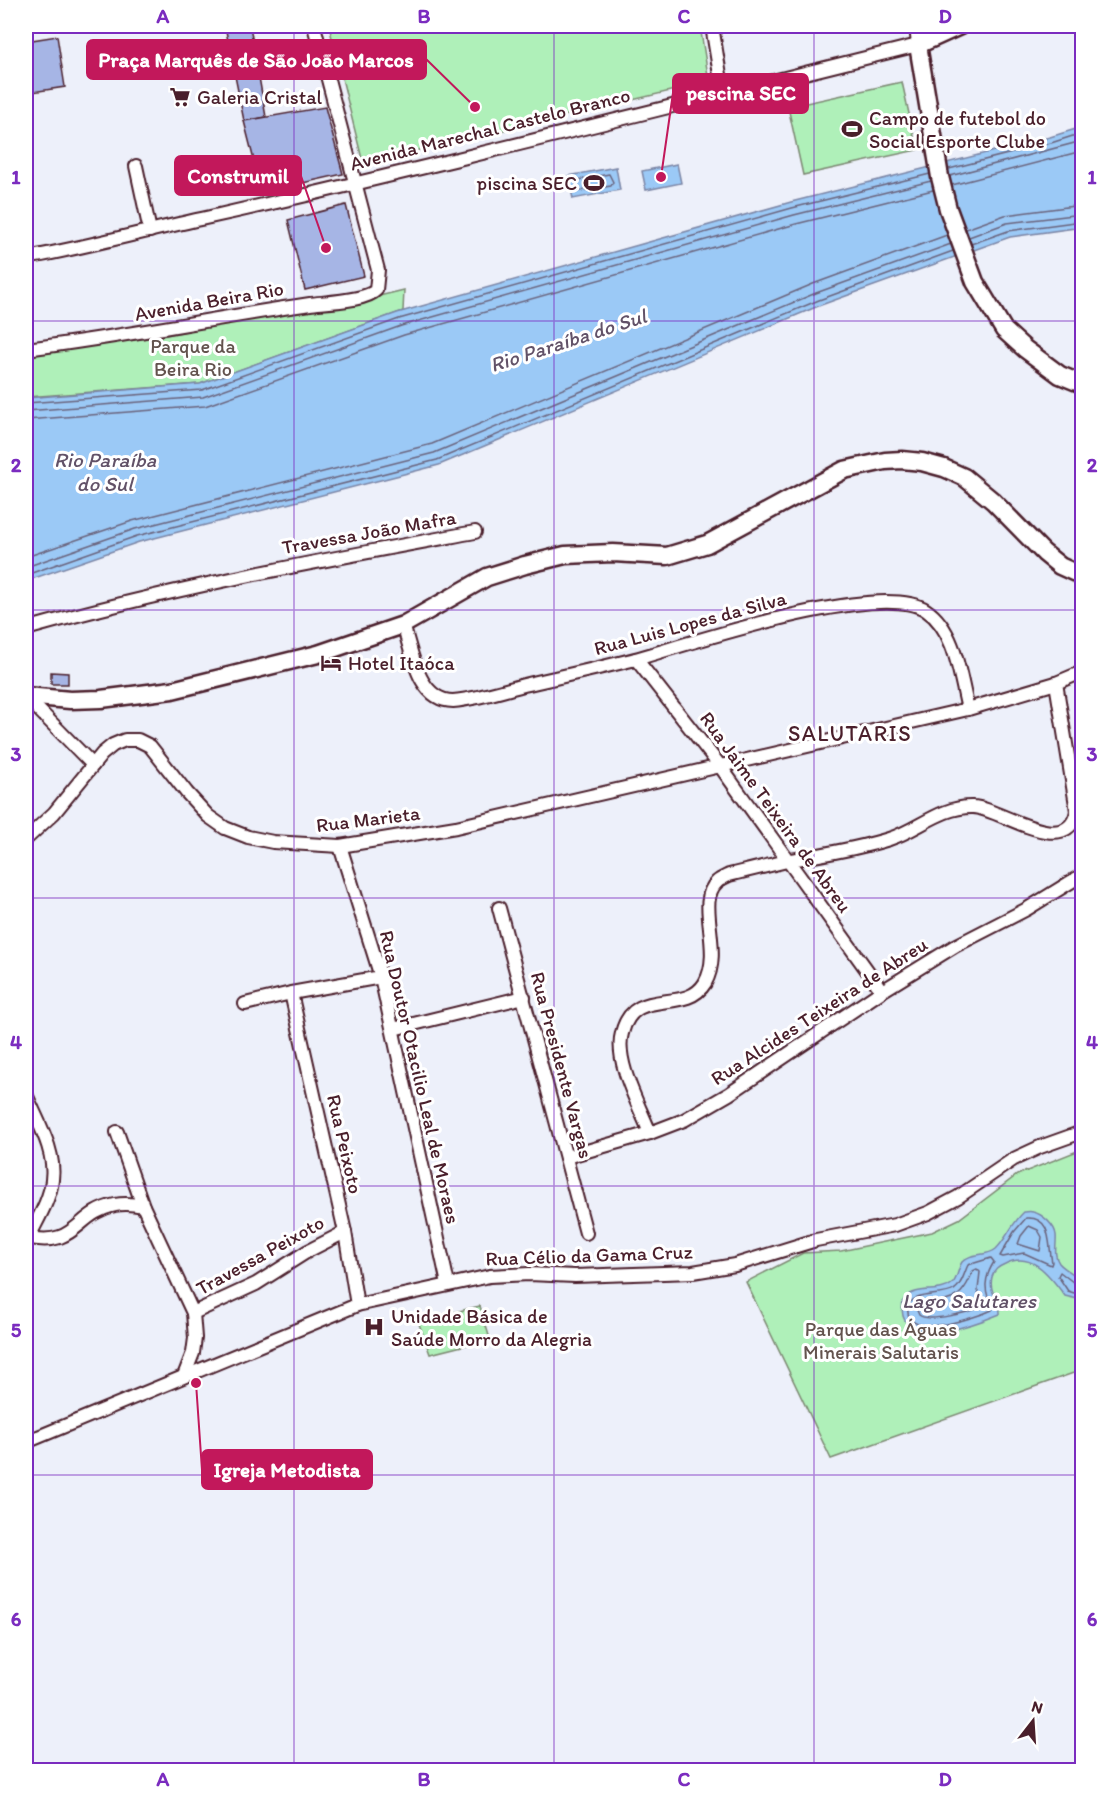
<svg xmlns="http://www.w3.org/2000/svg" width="1108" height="1796" font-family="Itim,sans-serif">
<rect width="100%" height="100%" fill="#edf0fa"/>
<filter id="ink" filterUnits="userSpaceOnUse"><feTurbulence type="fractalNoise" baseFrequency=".0167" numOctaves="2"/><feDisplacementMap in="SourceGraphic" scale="12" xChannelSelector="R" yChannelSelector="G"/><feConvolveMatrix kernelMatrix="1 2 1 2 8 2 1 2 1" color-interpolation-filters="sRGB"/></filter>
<g filter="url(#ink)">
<g fill="#aff0b9" stroke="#7c8872" stroke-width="1.5">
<polygon points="329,26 700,26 709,82 363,163"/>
<polygon points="902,82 917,150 803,175 788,107"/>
<polygon points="404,290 403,311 200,384 26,397 26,354 156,337 311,307 375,297"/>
<polygon points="1082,1149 1082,1370 831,1459 746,1282 803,1253 841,1251 932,1232 959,1219 1017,1175"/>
<polygon points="480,1306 490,1339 430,1354 418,1321"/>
</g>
<g fill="#9bc9f6" stroke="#7b85a5" stroke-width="1.5">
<polygon points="1082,127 1082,227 1010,237 821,305 439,465 139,542 26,581 26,398 200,384 397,313 791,202 1050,137"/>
<polygon points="677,164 681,183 646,190 642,171"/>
<polygon points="616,167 620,190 573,199 568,176"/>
<path d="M1024,1212C1027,1212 1030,1211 1033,1212C1043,1214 1055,1226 1056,1235C1057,1244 1053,1255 1059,1263C1069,1275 1094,1278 1077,1299L1065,1296C1050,1276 1032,1250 1005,1264C998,1267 994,1270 992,1277C988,1294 1001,1300 1000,1314C978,1323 914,1348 903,1316C902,1310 901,1303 905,1298C918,1285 940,1295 953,1283C958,1277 958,1268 962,1262C970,1252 987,1257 996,1249C1007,1238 1012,1223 1024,1212Z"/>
</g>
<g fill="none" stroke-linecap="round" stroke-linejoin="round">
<g stroke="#6a637c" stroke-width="1.5">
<polyline points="949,169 1051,143 1082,133"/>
<polygon points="609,174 613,182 611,186 580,191 577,190 576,183 578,180"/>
<polyline points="950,176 1082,141"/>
<polyline points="952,185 1082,151"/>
<polyline points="966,229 1005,215 1082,205"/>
<polyline points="969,237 1007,223 1082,214"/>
<polyline points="971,244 1008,231 1082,221"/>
<polyline points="26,403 202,390 399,319 792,208 930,174"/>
<polyline points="26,411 203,397 401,326 794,215 931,181"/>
<polyline points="26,420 205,406 404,335 796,224 933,190"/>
<polyline points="26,557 132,521 432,444 813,284 947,235"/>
<polyline points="26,567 135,529 434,453 816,293 951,244"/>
<polyline points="26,575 137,536 437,460 819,300 953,251"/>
<path d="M1026,1218C1053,1216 1048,1246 1052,1262L1051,1265L1024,1253L1003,1257L1000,1256L1014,1232Z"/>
<polygon points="1029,1226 1038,1230 1042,1237 1040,1251 1018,1244 1021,1236"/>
<path d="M991,1258L994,1262C984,1278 983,1291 993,1307L992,1310C977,1317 903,1343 908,1307C910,1292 944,1297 954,1290C962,1285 964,1273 968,1265Z"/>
<path d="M977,1269L980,1272L978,1290L981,1307C970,1312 928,1323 919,1315L916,1308L919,1305C926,1303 932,1303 939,1302C959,1300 966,1289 973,1271Z"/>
<polygon points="1060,1272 1078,1286 1078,1290 1074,1293 1068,1291 1058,1276"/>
</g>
</g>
<g fill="#a6b5e5" stroke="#4a1f2b" stroke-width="1.5">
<polygon points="225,26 250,26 266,117 244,121"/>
<polygon points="57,36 65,87 26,93 26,41"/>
<polygon points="325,107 343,174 262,192 244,121"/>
<polygon points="346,205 364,276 305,290 288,220"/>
<polygon points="51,672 68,673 68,684 51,684"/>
</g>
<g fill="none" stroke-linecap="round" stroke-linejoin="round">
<g stroke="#4a1f2b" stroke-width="16">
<g id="street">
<polyline points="712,26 723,93"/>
<polyline points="136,166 150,231"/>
<path d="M26,258C88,247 148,230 210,217C447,164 682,103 918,45L916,26"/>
<path d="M26,349C121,337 215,318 310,304C326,302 366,301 376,290L378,270L314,26"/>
<path d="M403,625C412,651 418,701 453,701C477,699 501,691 524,685C563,676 601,668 639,658C695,642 880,580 926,610C956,630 960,678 968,709"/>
<path d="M26,629C173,587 324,560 475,532"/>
<polyline points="636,659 720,766 882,991"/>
<polyline points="26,697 93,765"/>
<polyline points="26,839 54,813 102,754 113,745 125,740 138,740 150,746 187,793 208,816 225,828 248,837 273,842 340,846 456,827 968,709 1056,683 1082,672"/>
<polyline points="340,846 381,977 448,1284"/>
<polyline points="499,908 586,1233"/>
<polyline points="291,993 345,1232 357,1305"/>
<polyline points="245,1004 291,993 381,977"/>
<polyline points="393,1029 524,997"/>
<path d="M26,1094C37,1121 56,1150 52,1180C50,1200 37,1220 29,1237"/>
<polyline points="117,1132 143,1206 193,1313 195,1338 193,1353 184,1376"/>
<path d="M650,1133C640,1107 614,1061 622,1033C634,984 685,1016 705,983C724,950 695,902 717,882C720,879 725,877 729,875C749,870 770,865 791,860C824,854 857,849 889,839C918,830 941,806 973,807C998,807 1067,860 1077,811L1056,683"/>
<polyline points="566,1157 650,1133 684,1120 729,1094 882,991 955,946 1027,909 1082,875"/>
<path d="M26,1237C77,1249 75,1213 115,1205C124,1203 134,1204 143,1206"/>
<polyline points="193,1313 256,1284 308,1251 345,1232"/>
<polyline points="26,1442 357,1305 490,1276 529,1274 575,1276 693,1272 735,1265 816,1240 895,1225 928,1213 958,1197 1014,1159 1040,1147 1082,1132"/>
</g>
</g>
<g stroke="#4a1f2b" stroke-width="21">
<g id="secondary">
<polyline points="960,26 918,45 940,177 948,209 975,282 1004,330 1025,349 1060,375 1082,384"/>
<polyline points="26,696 70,700 101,699 172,690 318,654 403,625 487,577 525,565 565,555 613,553 667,556 707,544 844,470 885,461 902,460 922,462 944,468 964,477 993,501 1044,553 1060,566 1082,576"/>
</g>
</g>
<use href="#street" stroke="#fff" stroke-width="12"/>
<use href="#secondary" stroke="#fff" stroke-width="16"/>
</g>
</g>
<path fill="none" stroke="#7b2cbf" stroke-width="1.5" stroke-opacity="0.55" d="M294,26V1770M554,26V1770M814,26V1770M26,321H1082M26,610H1082M26,898H1082M26,1186H1082M26,1475H1082"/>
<defs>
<g id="supermarket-bare" transform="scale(1.62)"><path d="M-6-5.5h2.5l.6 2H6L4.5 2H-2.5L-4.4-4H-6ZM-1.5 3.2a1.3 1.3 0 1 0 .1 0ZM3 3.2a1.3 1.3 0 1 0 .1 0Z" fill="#4a1f2b" stroke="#fff" stroke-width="2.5" paint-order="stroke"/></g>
<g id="stadium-bare" transform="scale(1.62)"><path d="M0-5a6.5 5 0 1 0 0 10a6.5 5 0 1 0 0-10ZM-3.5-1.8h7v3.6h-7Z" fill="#4a1f2b" stroke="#fff" stroke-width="2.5" paint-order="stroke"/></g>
<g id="hotel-bare" transform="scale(1.62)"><path d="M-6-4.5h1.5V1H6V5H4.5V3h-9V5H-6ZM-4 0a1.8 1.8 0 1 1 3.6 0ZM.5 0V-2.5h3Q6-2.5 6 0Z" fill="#4a1f2b" stroke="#fff" stroke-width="2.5" paint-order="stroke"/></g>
<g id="hospital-bare" transform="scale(1.62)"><path d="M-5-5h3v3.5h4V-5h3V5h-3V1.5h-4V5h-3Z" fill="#4a1f2b" stroke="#fff" stroke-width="2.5" paint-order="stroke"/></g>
</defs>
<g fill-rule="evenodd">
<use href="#supermarket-bare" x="180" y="97"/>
<use href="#stadium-bare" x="852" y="129"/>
<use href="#stadium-bare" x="594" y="183"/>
<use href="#hotel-bare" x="331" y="663"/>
<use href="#hospital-bare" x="374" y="1327"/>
</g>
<g text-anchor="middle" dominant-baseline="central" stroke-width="6" stroke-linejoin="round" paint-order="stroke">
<g font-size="20" fill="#4a1f2b" stroke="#fff" text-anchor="start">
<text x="197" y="97">Galeria Cristal</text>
<text x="869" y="118">Campo de futebol do<tspan x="869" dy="23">Social Esporte Clube</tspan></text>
<text x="577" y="183" text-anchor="end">piscina SEC</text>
<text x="348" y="663">Hotel Itaóca</text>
<text x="391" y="1316">Unidade Básica de<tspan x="391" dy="23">Saúde Morro da Alegria</tspan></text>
</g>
<g font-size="20" fill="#4a1f2b" stroke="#fff">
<text transform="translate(490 129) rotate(-14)">Avenida Marechal Castelo Branco</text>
<text transform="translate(209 301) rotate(-10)">Avenida Beira Rio</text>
<text transform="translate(369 532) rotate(-10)">Travessa João Mafra</text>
<text transform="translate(690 623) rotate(-15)">Rua Luis Lopes da Silva</text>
<text transform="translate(776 812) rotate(54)">Rua Jaime Teixeira de Abreu</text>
<text transform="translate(368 819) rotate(-7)">Rua Marieta</text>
<text transform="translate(819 1011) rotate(-33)">Rua Alcides Teixeira de Abreu</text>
<text transform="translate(562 1065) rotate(75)">Rua Presidente Vargas</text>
<text transform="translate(420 1077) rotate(77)">Rua Doutor Otacilio Leal de Moraes</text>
<text transform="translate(345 1144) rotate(77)">Rua Peixoto</text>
<text transform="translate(260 1255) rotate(-29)">Travessa Peixoto</text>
<text transform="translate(589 1255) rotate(-2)">Rua Célio da Gama Cruz</text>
</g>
<g font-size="20" fill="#63534e" stroke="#fff">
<text x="193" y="346">Parque da<tspan x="193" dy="23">Beira Rio</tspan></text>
<text x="881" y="1329">Parque das Águas<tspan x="881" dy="23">Minerais Salutaris</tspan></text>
</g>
<g font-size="21" font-style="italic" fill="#625268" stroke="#fff">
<text transform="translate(568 340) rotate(-18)">Rio Paraíba do Sul</text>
<text x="105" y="459">Rio Paraíba<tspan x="105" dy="24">do Sul</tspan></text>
<text x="969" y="1300">Lago Salutares</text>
</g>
<g font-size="22" letter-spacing="1.5" fill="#4a1f2b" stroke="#fff">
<text x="850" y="733">SALUTARIS</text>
</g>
</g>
<path fill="none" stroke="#c2185b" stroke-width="2" d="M475 107L426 59M661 177L673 93M326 248L301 176M196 1383L202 1470"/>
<g fill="#c2185b" stroke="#fff" stroke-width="2">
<circle cx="475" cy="107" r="6"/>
<circle cx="661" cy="177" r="6"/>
<circle cx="326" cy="248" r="6"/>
<circle cx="196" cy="1383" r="6"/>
</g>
<g fill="#c2185b" stroke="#c2185b" stroke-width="2">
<rect x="87" y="40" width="339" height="39" rx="6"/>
<rect x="673" y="74" width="135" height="39" rx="6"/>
<rect x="175" y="156" width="126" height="39" rx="6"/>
<rect x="202" y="1450" width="170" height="39" rx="6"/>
</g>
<g font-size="21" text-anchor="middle" font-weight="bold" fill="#fff">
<text x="256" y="67">Praça Marquês de São João Marcos</text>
<text x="741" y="100">pescina SEC</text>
<text x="238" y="183">Construmil</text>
<text x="287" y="1477">Igreja Metodista</text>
</g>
<rect width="1108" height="1796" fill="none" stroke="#fff" stroke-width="66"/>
<g transform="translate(1033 1721) rotate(17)" stroke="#ffffff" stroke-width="4.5" paint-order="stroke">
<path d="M0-4.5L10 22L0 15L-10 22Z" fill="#4a1f2b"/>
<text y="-9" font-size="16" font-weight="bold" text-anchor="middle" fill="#4a1f2b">N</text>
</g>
<rect x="33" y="33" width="1042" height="1730" fill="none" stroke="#7b2cbf" stroke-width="2"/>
<g font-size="20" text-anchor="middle" font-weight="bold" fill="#7b2cbf">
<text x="163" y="23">A</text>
<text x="424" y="23">B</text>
<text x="684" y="23">C</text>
<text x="945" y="23">D</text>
<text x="16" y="184">1</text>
<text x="1092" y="184">1</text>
<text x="16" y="472">2</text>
<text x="1092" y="472">2</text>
<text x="16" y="761">3</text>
<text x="1092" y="761">3</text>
<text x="16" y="1049">4</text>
<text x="1092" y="1049">4</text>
<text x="16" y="1337">5</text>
<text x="1092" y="1337">5</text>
<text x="16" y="1626">6</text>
<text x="1092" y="1626">6</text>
<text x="163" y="1786">A</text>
<text x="424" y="1786">B</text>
<text x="684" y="1786">C</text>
<text x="945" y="1786">D</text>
</g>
</svg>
